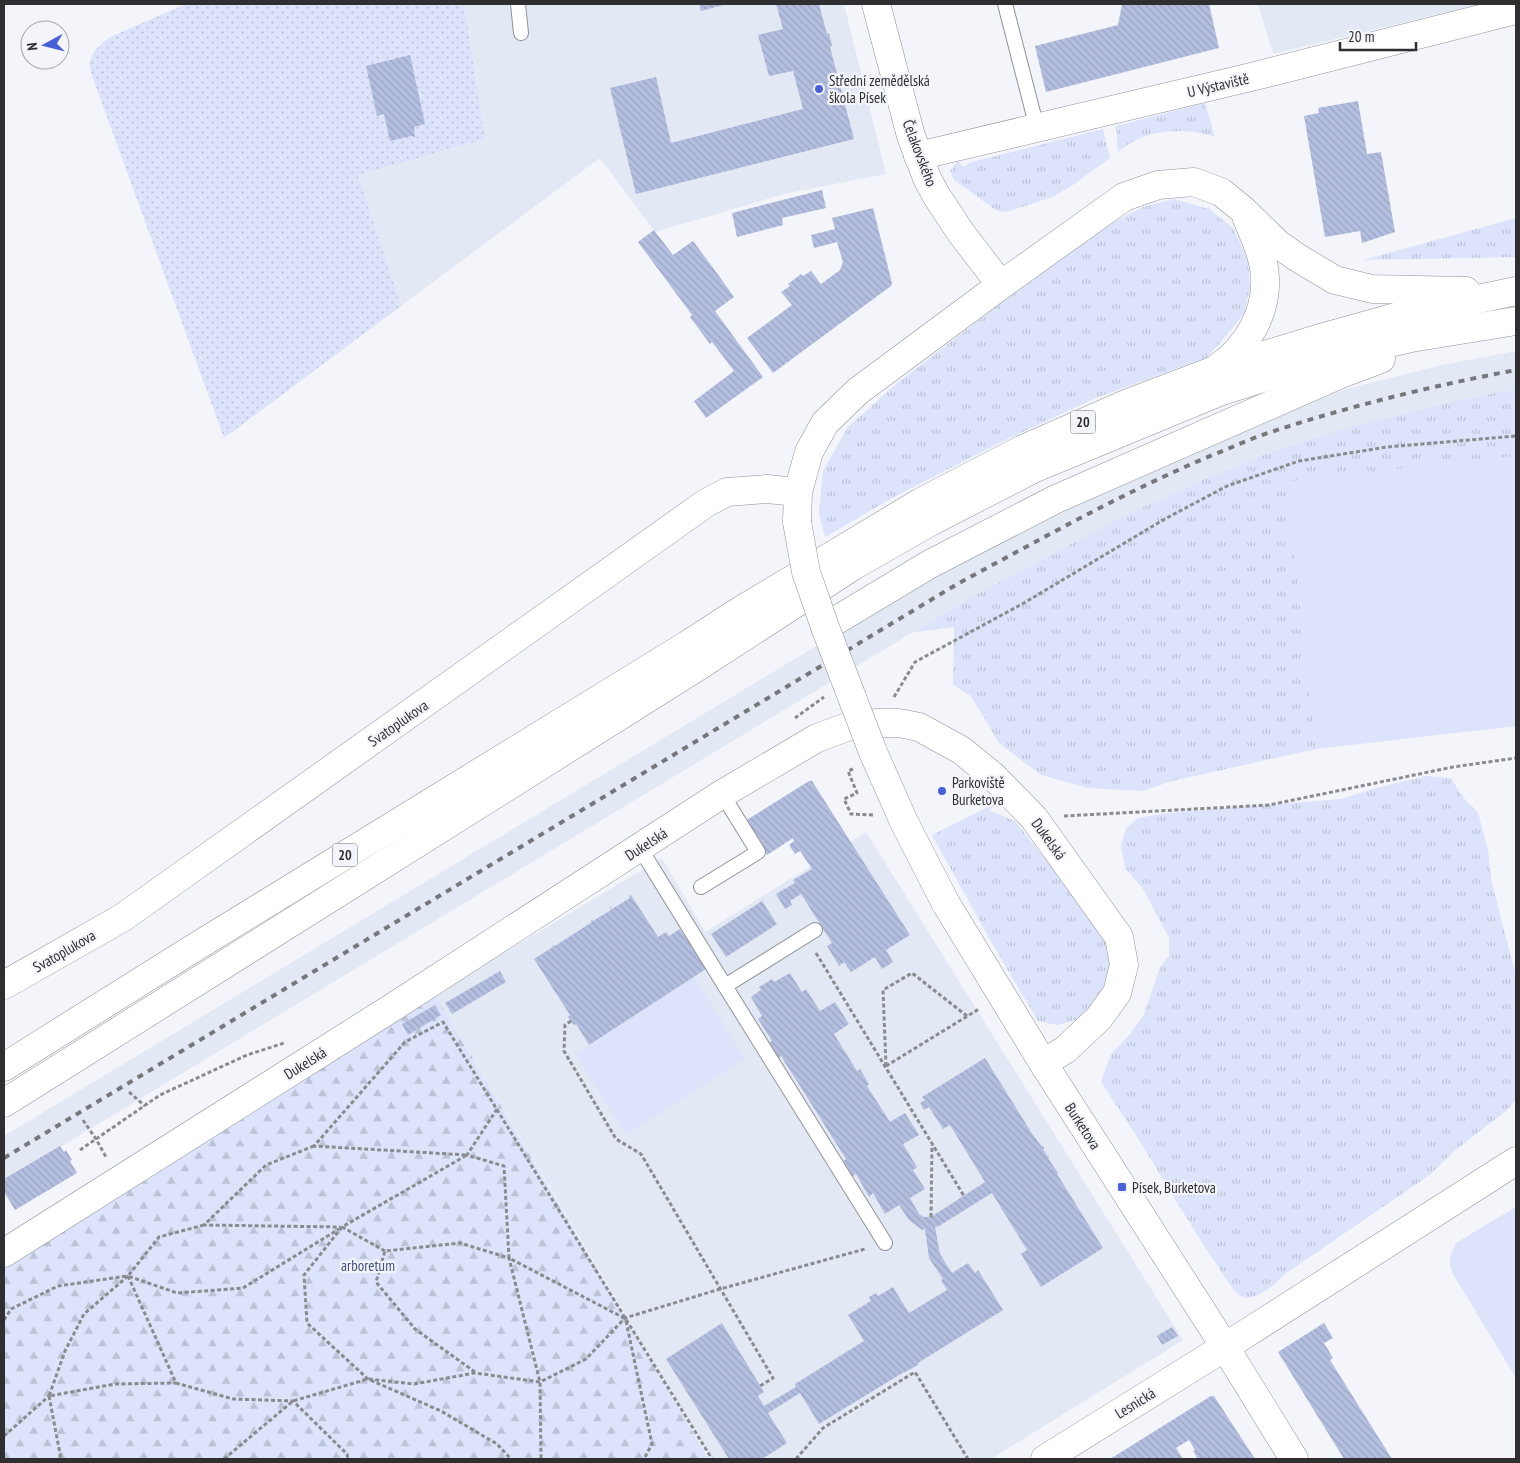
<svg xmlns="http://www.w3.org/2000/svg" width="1520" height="1463" font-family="'PT Sans Narrow',sans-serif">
<defs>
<pattern id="grass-tufts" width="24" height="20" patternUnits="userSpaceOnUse" patternTransform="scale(1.25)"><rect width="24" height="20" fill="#dce3fa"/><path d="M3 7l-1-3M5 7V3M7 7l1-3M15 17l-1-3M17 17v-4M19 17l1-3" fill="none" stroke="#bdc3d7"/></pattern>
<pattern id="forest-firs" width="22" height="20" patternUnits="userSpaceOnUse" patternTransform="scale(1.25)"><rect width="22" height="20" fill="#dce3fa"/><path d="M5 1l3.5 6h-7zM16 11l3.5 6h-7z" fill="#bdc3d7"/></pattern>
<pattern id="garden-dots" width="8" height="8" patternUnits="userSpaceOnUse" patternTransform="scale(1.25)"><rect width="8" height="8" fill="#dce3fa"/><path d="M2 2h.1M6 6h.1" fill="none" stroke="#bdc3d7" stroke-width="1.8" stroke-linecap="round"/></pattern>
<pattern id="building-back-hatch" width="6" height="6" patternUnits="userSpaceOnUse" patternTransform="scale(1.25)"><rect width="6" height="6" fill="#b4bfe0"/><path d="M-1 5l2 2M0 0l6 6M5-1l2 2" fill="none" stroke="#9ba4c1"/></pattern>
</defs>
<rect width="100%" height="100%" fill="#f3f5fb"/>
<g fill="#e3e8f5">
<polygon points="464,4 844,4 886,174 788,193 655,232 600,158 401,306 358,175 485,139"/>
<polygon points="1258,4 1481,4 1273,54"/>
<polygon points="1516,351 1516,389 1446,403 1357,425 1273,451 1200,481 1122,517 968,599 4,1181 4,1136 949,566 1060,510 1263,421 1347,389 1437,366"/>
<polygon points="866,832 1183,1340 991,1459 711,1459 435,994 662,858 705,932"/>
</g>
<g fill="url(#grass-tufts)">
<path d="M1205,103L1215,137C1195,130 1169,129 1149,135C1138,138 1127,145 1118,152L1116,126Z"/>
<polygon points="1103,129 1110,158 1073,185 1052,197 1007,212 998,211 990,206 954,180 950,171 958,161 963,167 972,162"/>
<polygon points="1174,199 1209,209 1233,228 1248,260 1250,288 1244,314 1208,357 1096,398 1005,440 892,498 825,537 819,513 823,471 848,427 896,384 992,310 1101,228 1143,207"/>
<polygon points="1516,218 1516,257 1363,260"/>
<polygon points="1516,389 1516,456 1286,482 1316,749 1172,781 1143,791 1088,788 1041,775 999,743 971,696 953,685 954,627 914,632 968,599 1122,517 1200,481 1273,451 1357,425 1446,403"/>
<path d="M1426,776L1451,778L1462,796L1478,813L1488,850L1492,883L1516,976V1099L1507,1110L1453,1152L1431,1174L1285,1274C1276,1283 1258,1301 1243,1297C1234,1294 1223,1273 1217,1265C1190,1225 1166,1183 1140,1142C1128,1122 1114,1102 1101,1082L1111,1054L1131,1033L1144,1014L1159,970L1169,955V938L1143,889L1125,868L1121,845L1126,828L1138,818L1167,813L1341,799L1373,789Z"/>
<polygon points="994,804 990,811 1015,821 1100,928 1112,952 1109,982 1093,1008 1075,1020 1057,1025 1038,1021 993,945 932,835"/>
</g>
<polygon fill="url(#forest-firs)" points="435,994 709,1459 4,1459 4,1263"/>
<g fill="#dce3fa">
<polygon points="1516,456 1516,726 1316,749 1286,482"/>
<polygon points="694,977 745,1059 626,1135 575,1054"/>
<polygon points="1514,1208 1516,1208 1516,1378 1453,1274 1450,1265 1450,1256 1456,1243"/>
</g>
<polygon fill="url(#garden-dots)" points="186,4 464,4 485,139 358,175 401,306 224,438 92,76 89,63 95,50 110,37"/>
<g fill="url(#building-back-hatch)">
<polygon points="699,4 727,4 701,11"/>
<polygon points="776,4 819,4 827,34 829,33 832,46 830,47 854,139 636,194 610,88 656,77 671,143 803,109 793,71 769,76 758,35 783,29"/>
<polygon points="1122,4 1209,4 1219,48 1046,92 1035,46 1118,25"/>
<polygon points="410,55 425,124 414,127 415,137 411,136 390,141 384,114 377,116 366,66"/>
<polygon points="1358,101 1367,154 1381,152 1395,232 1362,243 1360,231 1325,237 1304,116 1319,113 1318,108"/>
<polygon points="822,190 826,208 782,218 783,225 737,237 732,213"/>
<polygon points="873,208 892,283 891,286 773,373 747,338 792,305 781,292 790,286 788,284 801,274 803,276 811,271 821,284 840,270 843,262 837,242 814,248 811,235 835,229 832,218"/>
<polygon points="654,230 673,255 693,241 714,269 734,297 715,311 763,377 706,418 694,401 734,371 712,342 710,344 690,317 692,315 638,242"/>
<polygon points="809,781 812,781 910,935 886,950 893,962 882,969 875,957 851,972 844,962 839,966 827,946 832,943 801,894 790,901 792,905 785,909 776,894 795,883 793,880 812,869 800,851 795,854 789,845 794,841 793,838 767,855 745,821"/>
<polygon points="631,895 658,937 666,932 669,936 680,929 706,969 589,1045 576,1024 574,1025 568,1017 570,1015 534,959 553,947 552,946 554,945 555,946 592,922 591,921 592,920 593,921 611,910 609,905 612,909 630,898 629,896"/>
<polygon points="762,901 777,924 726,957 711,934"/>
<polygon points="500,971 506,982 452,1014 445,1003"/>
<polygon points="790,973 802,992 806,989 820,1011 835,1002 849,1024 834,1034 857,1071 860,1069 869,1084 867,1086 890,1122 905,1113 919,1135 903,1144 917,1167 913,1170 925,1189 910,1198 919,1214 924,1217 931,1217 985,1182 950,1125 943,1129 929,1107 924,1110 920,1103 925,1100 922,1097 985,1058 1031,1132 1042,1147 1043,1146 1044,1148 1043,1149 1047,1156 1048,1155 1049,1157 1048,1158 1058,1173 1057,1174 1103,1248 1041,1287 1021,1254 1027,1250 992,1193 939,1226 935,1227 940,1254 952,1273 968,1263 975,1273 978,1270 1003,1310 918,1363 919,1364 916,1366 905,1372 904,1372 819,1424 800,1393 768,1413 787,1443 762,1459 729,1459 666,1359 722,1323 764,1392 758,1396 764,1406 796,1387 795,1384 864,1341 848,1315 871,1301 869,1297 876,1293 878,1296 893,1287 909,1313 947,1290 941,1280 943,1279 929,1258 925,1229 922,1230 909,1220 899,1205 885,1214 873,1193 869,1197 856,1174 851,1177 842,1162 846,1159 781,1056 778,1059 768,1044 772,1041 758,1019 762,1016 751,997 761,990 759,987 772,979 774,982"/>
<polygon points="435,1005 441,1015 408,1035 402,1024"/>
<polygon points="60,1146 64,1152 66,1150 72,1160 70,1161 77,1173 15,1210 4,1192 4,1179"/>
<polygon points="1324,1323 1333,1338 1324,1343 1333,1358 1330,1360 1392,1459 1344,1459 1278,1352"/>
<polygon points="1172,1327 1178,1336 1162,1345 1157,1336"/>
<polygon points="1211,1396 1214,1396 1255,1459 1198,1459 1193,1451 1195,1450 1189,1440 1176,1448 1183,1459 1110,1459"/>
</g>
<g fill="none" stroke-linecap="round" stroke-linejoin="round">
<g stroke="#909297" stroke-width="16">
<g id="lane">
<polyline points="518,4 521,33"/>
<polyline points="1005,4 1037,128"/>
<polyline points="640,848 725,986 815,930"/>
<polyline points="701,887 758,852 722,794"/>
<polyline points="725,986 885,1243"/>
</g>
</g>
<g stroke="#909297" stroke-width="29">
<g id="street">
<polyline points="918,156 1251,77 1516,10"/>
<polyline points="4,985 122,918 706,503 727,492 767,489 798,492"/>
<polyline points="4,1253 390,1009 722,794 817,738 847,727 878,723 899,723 919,727 961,750 993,776 1034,818 1119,937 1124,965 1117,993 1099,1018 1065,1050 1043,1063"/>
<polyline points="1045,1459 1225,1347 1516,1161"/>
</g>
</g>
<g stroke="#909297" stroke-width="29">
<g id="secondary">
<polyline points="797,522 798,492 809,452 825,423 858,391 1001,285 961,233 936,195 927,178 911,136 876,4"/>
<polyline points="945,902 1043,1063 1225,1347 1294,1459"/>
</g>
</g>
<g stroke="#909297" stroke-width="29">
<g id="highway">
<polyline points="1001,285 1124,197 1158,185 1194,182 1221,192 1243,210 1278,244 1298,258 1335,280 1372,289 1466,291"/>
<path d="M1219,367C1247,347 1267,313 1265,277C1264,257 1255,237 1247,219"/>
<polyline points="825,627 930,564 1056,499 1341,374 1381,359"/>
<polyline points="4,1067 189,951 687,645 738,612 921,502 1023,449 1128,403 1215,370 1324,337 1403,315 1516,291"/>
<polyline points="4,1103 699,666 853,566 930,522 1035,468 1219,392 1331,356 1411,338 1516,321"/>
</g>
</g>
<g stroke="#8a8b8f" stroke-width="3" stroke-dasharray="4 2.5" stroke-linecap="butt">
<polyline points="894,697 915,662 1024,603 1163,520 1227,486 1299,461 1387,447 1516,436"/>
<polyline points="795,718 824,697"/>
<polyline points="853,769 848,771 857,793 844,799 851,814 874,815"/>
<polyline points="1064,816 1269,805 1453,767 1516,758"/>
<polyline points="816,953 964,1196"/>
<polyline points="571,1021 565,1025 564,1051 616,1139 641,1154 773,1378 760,1386"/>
<polyline points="886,1066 883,990 912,973 967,1016"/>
<polyline points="886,1066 979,1009"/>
<polyline points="129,1092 145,1106"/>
<polyline points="497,1109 467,1155 504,1166 509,1258 624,1318"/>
<polyline points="83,1120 96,1139 106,1157"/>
<polyline points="314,1146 266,1165 204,1225 340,1227"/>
<polyline points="80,1150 160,1095 247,1055 284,1043"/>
<polyline points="931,1217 932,1145"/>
<polyline points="204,1225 159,1237 128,1276 177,1293 243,1288 339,1229"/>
<polyline points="342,1227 304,1275 307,1323 368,1379 441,1411 497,1444 511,1459"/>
<polyline points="385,1251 342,1227 467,1155 314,1146 405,1042 443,1022 712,1459"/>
<polyline points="128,1276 176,1383 233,1399 293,1401 347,1454 348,1459"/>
<polyline points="128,1276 84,1314 65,1351 49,1396 115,1384 176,1383"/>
<polyline points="4,1320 11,1309 58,1286 127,1276"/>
<polyline points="626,1321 652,1444 644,1459"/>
<polyline points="475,1372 415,1329 376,1282 385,1251 460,1243 509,1258 540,1382 541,1459"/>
<polyline points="49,1396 61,1459"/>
<polyline points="4,1436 49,1396"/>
<polyline points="224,1459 293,1401 368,1379 414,1384 475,1373 540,1382 586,1359 625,1318 720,1289 865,1249"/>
<polyline points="796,1459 823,1428 915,1372 968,1459"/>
</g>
<use href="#lane" stroke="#fff" stroke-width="14"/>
<use href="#street" stroke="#fff" stroke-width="28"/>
<use href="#secondary" stroke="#fff" stroke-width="28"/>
<use href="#highway" stroke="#fff" stroke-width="28"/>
<path stroke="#76777b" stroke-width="4" stroke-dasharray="6 6" stroke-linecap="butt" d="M4,1158L959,583C1043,538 1126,491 1215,454C1233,447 1250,439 1268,433C1349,406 1432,386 1516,370"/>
<g stroke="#909297" stroke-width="29" stroke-linecap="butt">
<polyline id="secondary-bridge" points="797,522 806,572 825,627 873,752 904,822 945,902"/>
</g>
<use href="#secondary-bridge" stroke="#fff" stroke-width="28"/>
</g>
<g fill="#4a61d5" stroke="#f3f5fb" stroke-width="2">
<circle cx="819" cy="89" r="5"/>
<circle cx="942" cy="791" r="5"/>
<rect x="1117" y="1182" width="10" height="10" rx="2.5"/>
</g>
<g text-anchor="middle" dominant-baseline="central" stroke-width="4.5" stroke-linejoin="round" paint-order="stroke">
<g fill="#f3f5fb" stroke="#6a6a6e" stroke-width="1">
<rect x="1070.5" y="410.5" width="25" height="23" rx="4"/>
<rect x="332.5" y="843.5" width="25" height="23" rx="4"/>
</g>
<g font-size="14" font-weight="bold" fill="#2f2f32">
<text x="1083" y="422">20</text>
<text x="345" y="855">20</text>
</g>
<g font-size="15" fill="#2f2f32" stroke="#f3f5fb" text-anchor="start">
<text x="829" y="80">Střední zemědělská<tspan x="829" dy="17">škola Písek</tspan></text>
<text x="952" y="782">Parkoviště<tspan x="952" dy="17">Burketova</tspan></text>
<text x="1132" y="1187">Písek, Burketova</text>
</g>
<g font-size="15" fill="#2f2f32" stroke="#f3f5fb">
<text transform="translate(1218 85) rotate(-13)">U Výstaviště</text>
<text transform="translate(920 153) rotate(69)">Čelakovského</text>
<text transform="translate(398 723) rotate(-35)">Svatoplukova</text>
<text transform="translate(1049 839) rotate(54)">Dukelská</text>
<text transform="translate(646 844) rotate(-33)">Dukelská</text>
<text transform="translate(64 951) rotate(-30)">Svatoplukova</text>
<text transform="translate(305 1063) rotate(-32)">Dukelská</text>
<text transform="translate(1083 1126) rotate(57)">Burketova</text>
<text transform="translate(1135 1403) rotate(-32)">Lesnická</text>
</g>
<g font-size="15" fill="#42507e" stroke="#f3f5fb">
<text x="368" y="1265">arboretum</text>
</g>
</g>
<rect width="1520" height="1463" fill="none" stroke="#2f2f32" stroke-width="10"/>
<g transform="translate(45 45) rotate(263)"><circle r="24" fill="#f3f5fb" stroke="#a5a6ab"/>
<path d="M0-4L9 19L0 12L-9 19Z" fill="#4a61d5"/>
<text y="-8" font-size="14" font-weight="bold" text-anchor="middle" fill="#2f2f32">N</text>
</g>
<path d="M1340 42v8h76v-8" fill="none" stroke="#2f2f32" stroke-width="2.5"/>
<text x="1348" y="42" font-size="15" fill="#2f2f32" stroke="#f3f5fb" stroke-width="4" paint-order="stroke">20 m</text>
</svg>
